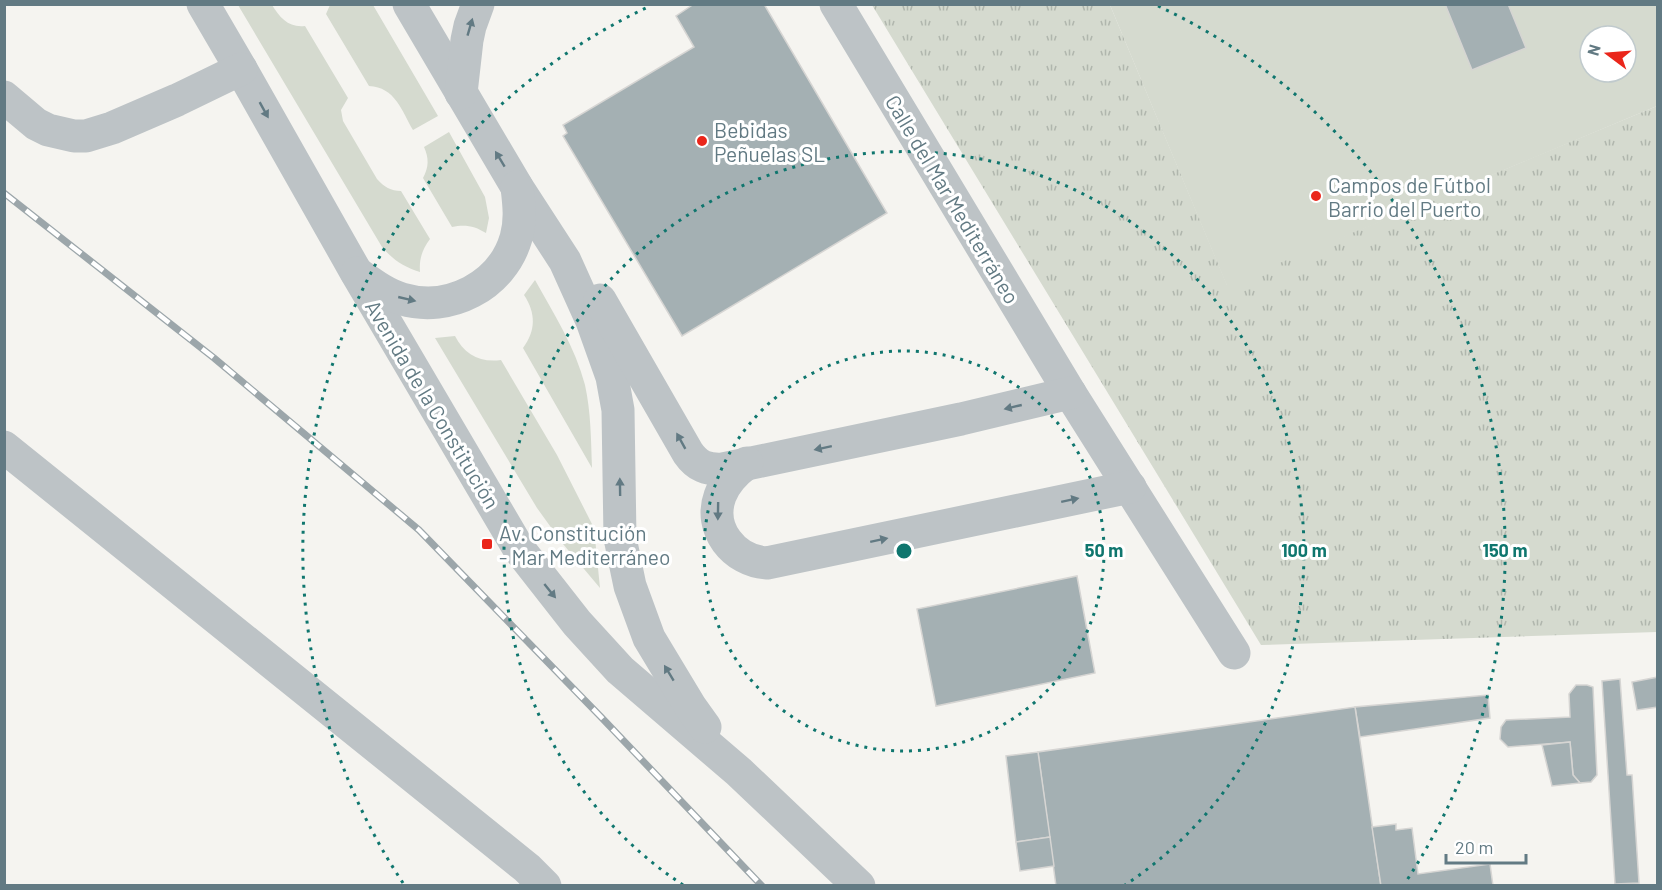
<svg xmlns="http://www.w3.org/2000/svg" width="1662" height="890" font-family="Barlow,sans-serif">
<defs>
<pattern id="park-tufts" width="24" height="20" patternUnits="userSpaceOnUse" patternTransform="scale(1.5)"><rect width="24" height="20" fill="#d5dacf"/><path d="M3 7l-1-3M5 7V3M7 7l1-3M15 17l-1-3M17 17v-4M19 17l1-3" fill="none" stroke="#b0b6ad"/></pattern>
</defs>
<rect width="100%" height="100%" fill="#f5f4f0"/>
<g fill="#d5dacf" fill-rule="evenodd">
<path d="M238,5H272C280,18 289,28 305,26L348,98L341,110L343,121L377,179C384,187 391,191 401,191L430,239C422,250 419,259 420,272C404,267 393,260 382,247Z"/>
<path d="M330,5H373L438,116L413,130C402,111 395,87 369,86L326,14Z"/>
<path d="M1110,5H1657V106L1227,286ZM1590,36H1626V72H1590Z"/>
<path d="M449,132L485,197L489,218L486,233C475,226 465,224 452,227L423,178C429,167 429,158 424,147Z"/>
<path d="M535,280C554,314 575,347 585,385C591,412 591,440 592,468L523,348C536,331 536,313 524,295Z"/>
<path d="M455,336C464,354 480,363 501,360L557,455L594,528L600,588L563,544L537,508L435,338Z"/>
</g>
<polygon fill="url(#park-tufts)" points="872,5 1110,5 1227,285 1657,106 1657,632 1261,645"/>
<g fill="#a4b0b3" stroke="#d6d5d3" stroke-width="1.5">
<polygon points="694,4 764,4 887,213 682,336 563,136 567,133 563,125 694,47 676,16"/>
<polygon points="1445,4 1508,4 1526,48 1472,70"/>
<polygon points="1077,576 1095,673 936,706 917,609"/>
<polygon points="1658,677 1658,707 1637,710 1632,682"/>
<polygon points="1620,679 1627,775 1632,775 1639,883 1615,884 1602,681"/>
<polygon points="1576,685 1587,685 1593,687 1597,775 1591,782 1580,783 1573,775 1570,742 1508,747 1500,739 1501,727 1506,720 1570,717 1569,694"/>
<polygon points="1488,695 1490,718 1360,737 1355,707"/>
<polygon points="1355,707 1381,886 1056,886 1038,752"/>
<polygon points="1570,742 1573,775 1580,783 1552,786 1542,745"/>
<polygon points="1038,752 1050,837 1016,842 1006,756"/>
<polygon points="1396,824 1396,830 1412,828 1418,874 1490,864 1493,886 1381,886 1372,827"/>
<polygon points="1050,837 1054,866 1020,871 1016,842"/>
</g>
<g fill="none" stroke-linecap="round" stroke-linejoin="round">
<g stroke="#bdc3c6" stroke-width="33">
<polyline points="203,4 241,69 356,272 519,549 577,623 620,670 739,772 859,886"/>
<polyline points="409,4 517,187 565,261 592,321 612,377 618,410 620,538 630,586 649,638 690,706 705,727"/>
<polyline points="836,4 1070,393 1234,653"/>
<polyline points="461,93 467,40 470,26 478,4"/>
<polyline points="4,97 36,124 48,130 74,136 86,136 112,128 177,100 241,69"/>
<path d="M357,273C371,283 385,294 402,299C449,313 502,286 516,238C521,221 519,204 517,187"/>
<path d="M600,300L688,453C697,466 707,470 723,469L961,419L1070,393"/>
<polyline points="4,447 527,868 545,886"/>
<path d="M747,463C735,472 725,482 720,496C708,529 734,561 767,563L1130,487"/>
</g>
<g stroke="#9ca6aa" stroke-width="7">
<polyline id="rail" points="4,193 214,358 419,530 602,718 762,886"/>
</g>
<use href="#rail" stroke="#fff" stroke-width="4.5" stroke-dasharray="14" stroke-linecap="butt"/>
</g>
<defs><path id="oneway-solid" d="M-6-.8H1V-3.2L6.5 0L1 3.2V.8H-6Z" transform="scale(1.5)"/></defs>
<g fill="#627a83">
<use href="#oneway-solid" transform="translate(470 27) rotate(-74)"/>
<use href="#oneway-solid" transform="translate(264 110) rotate(61)"/>
<use href="#oneway-solid" transform="translate(500 159) rotate(-121)"/>
<use href="#oneway-solid" transform="translate(407 299) rotate(13)"/>
<use href="#oneway-solid" transform="translate(1013 407) rotate(167)"/>
<use href="#oneway-solid" transform="translate(681 441) rotate(-119)"/>
<use href="#oneway-solid" transform="translate(823 448) rotate(168)"/>
<use href="#oneway-solid" transform="translate(620 487) rotate(-91)"/>
<use href="#oneway-solid" transform="translate(1070 500) rotate(-12)"/>
<use href="#oneway-solid" transform="translate(718 511) rotate(91)"/>
<use href="#oneway-solid" transform="translate(879 540) rotate(-12)"/>
<use href="#oneway-solid" transform="translate(550 591) rotate(51)"/>
<use href="#oneway-solid" transform="translate(669 673) rotate(-121)"/>
</g>
<g fill="none" stroke="#0f766e" stroke-width="3" stroke-dasharray="3 6">
<circle cx="904" cy="551" r="200"/>
<path d="M683 885A400 400 0 1 1 1125 885"/>
<path d="M403 883A601 601 0 0 1 650 6M1158 6A601 601 0 0 1 1405 883"/>
</g>
<g fill="#ea261b" stroke="#fff" stroke-width="2">
<circle cx="702" cy="141" r="6"/>
<circle cx="1316" cy="196" r="6"/>
<rect x="481" y="538" width="12" height="12" rx="3"/>
</g>
<g text-anchor="middle" dominant-baseline="central" stroke-width="6" stroke-linejoin="round" paint-order="stroke">
<g font-size="21" fill="#627a83" stroke="#fff" text-anchor="start">
<text x="714" y="129">Bebidas<tspan x="714" dy="24">Peñuelas SL</tspan></text>
<text x="1328" y="184">Campos de Fútbol<tspan x="1328" dy="24">Barrio del Puerto</tspan></text>
<text x="499" y="532">Av. Constitución<tspan x="499" dy="24">- Mar Mediterráneo</tspan></text>
</g>
<g font-size="21" fill="#627a83" stroke="#fff">
<text transform="translate(953 199) rotate(59)">Calle del Mar Mediterráneo</text>
<text transform="translate(433 404) rotate(59)">Avenida de la Constitución</text>
</g>
</g>
<circle cx="904" cy="551" r="9" fill="#0f766e" stroke="#fff" stroke-width="3"/>
<g font-size="18" text-anchor="middle" font-weight="bold" fill="#0f766e" stroke="#fff" stroke-width="6" stroke-linejoin="round" paint-order="stroke">
<text x="1104" y="557">50 m</text>
<text x="1304" y="557">100 m</text>
<text x="1505" y="557">150 m</text>
</g>
<rect width="1662" height="890" fill="none" stroke="#627a83" stroke-width="12"/>
<g transform="translate(1608 54) rotate(286)"><circle r="28" fill="#ffffff" stroke="#c0cacd" stroke-width="1.5"/>
<path d="M0-4.5L10 22L0 15L-10 22Z" fill="#ea261b"/>
<text y="-9" font-size="16" font-weight="bold" text-anchor="middle" fill="#627a83">N</text>
</g>
<path d="M1446 854v9h80v-9" fill="none" stroke="#627a83" stroke-width="3"/>
<text x="1455" y="854" font-size="18" fill="#627a83" stroke="#ffffff" stroke-width="4.5" paint-order="stroke">20 m</text>
</svg>
